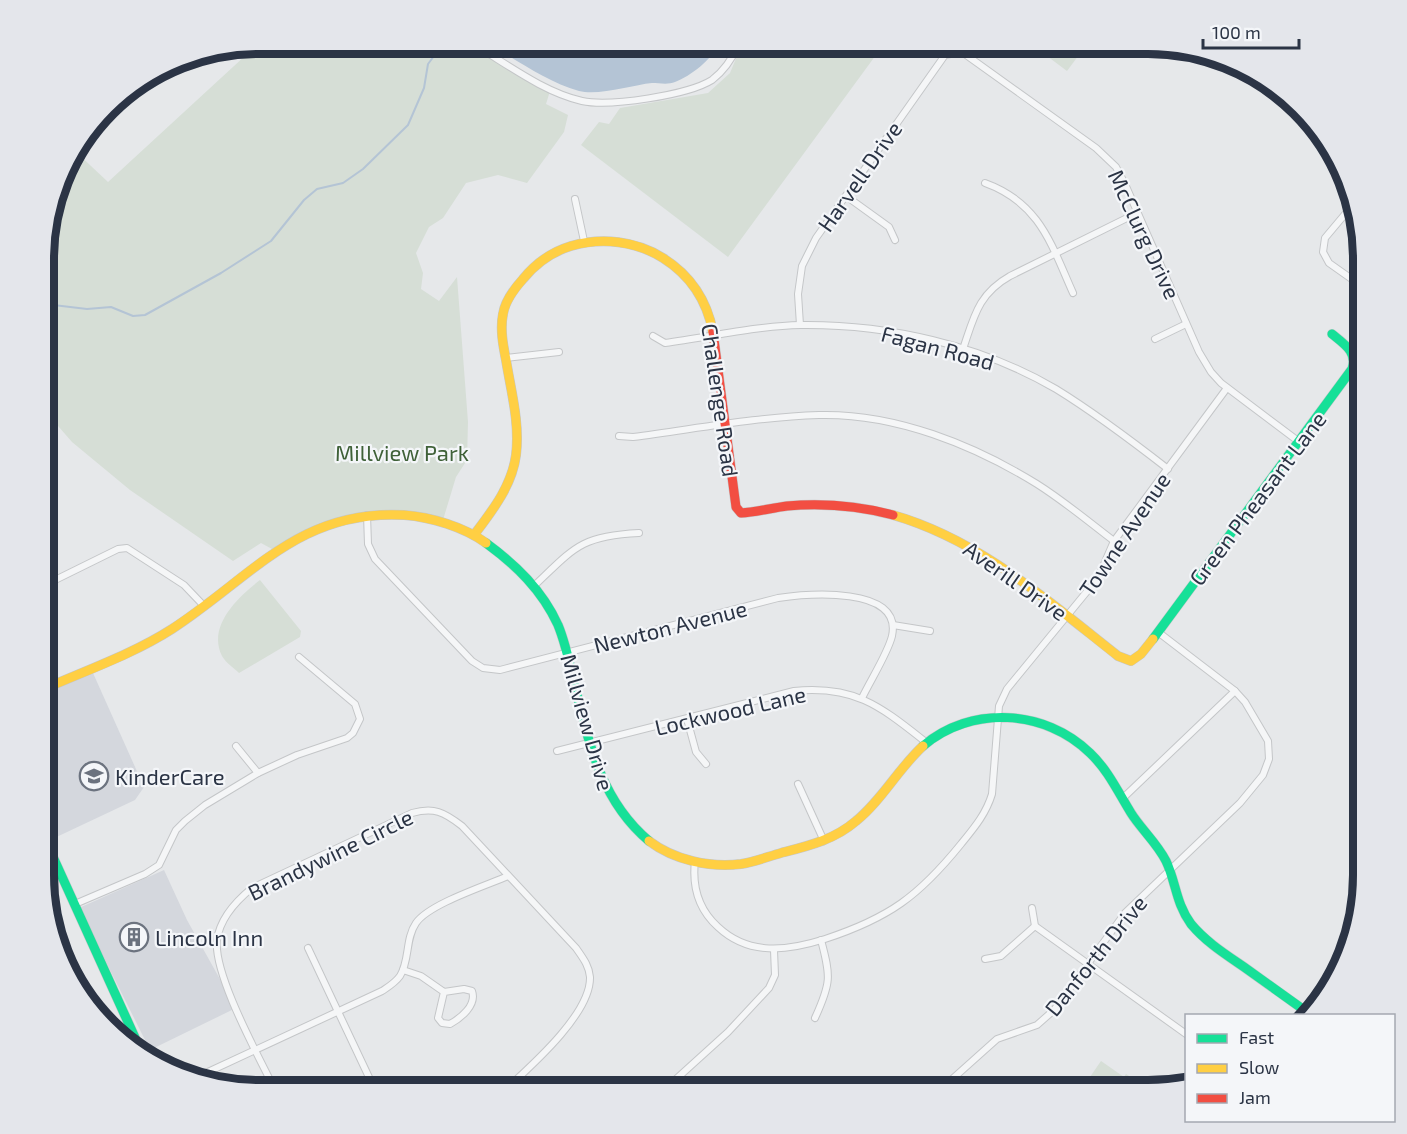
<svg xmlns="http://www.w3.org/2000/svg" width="1407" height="1134" font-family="'Exo 2',sans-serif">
<rect width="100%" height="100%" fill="#e6e8ea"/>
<g fill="#d4d7dd">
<polygon points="93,673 144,787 135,800 48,841 44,832 44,693"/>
<polygon points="164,870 187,920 236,1008 150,1050 79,908"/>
</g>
<g fill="#d6ded6">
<path d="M258,44H465L550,91L546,104L568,115L564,132L527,183L498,175L466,183L443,218L429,227L416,253L423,273L421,289L439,301L457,277L468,422L467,460L456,477L443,520C417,515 391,509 364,512C332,515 301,536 272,549L261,543L233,561L130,490L72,442L45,411V231L74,150L108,182Z"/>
<polygon points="742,44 884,44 728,257 581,145 599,122 609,124 620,108 708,93 730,73"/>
<polygon points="1031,44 1087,44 1067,71"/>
<path d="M260,580L301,631L300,637L239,673C234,668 226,663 222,656C207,626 238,597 260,580Z"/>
<polygon points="1101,1061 1124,1077 1126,1074 1150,1090 1081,1090"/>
</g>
<path fill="#b4c4d5" d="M493,44H719C712,59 691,76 675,82C668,85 659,83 652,83C632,85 599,96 579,91C550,83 523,64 497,49Z"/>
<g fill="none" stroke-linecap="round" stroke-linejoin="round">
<polyline stroke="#b4c4d5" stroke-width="2" points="45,304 87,309 111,307 133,316 145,315 221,273 271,241 304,200 317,189 343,183 363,169 408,125 424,88 428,64 443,44"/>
<g stroke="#c4c6c8" stroke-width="8">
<g id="street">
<path d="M473,44C507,64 543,92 582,101C610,107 688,95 712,80C724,71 733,57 739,44"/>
<polyline points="1209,55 1244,75 1268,84"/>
<path d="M985,183C1040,203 1051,244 1073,293"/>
<polyline points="846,196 889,227 895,240"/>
<polyline points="575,199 584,241"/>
<polyline points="1351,207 1325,238 1323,252 1329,263 1363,287"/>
<polyline points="800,325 798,294 802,266 816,238 945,55 962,52 1096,148 1116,167 1125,184 1199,352 1211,372 1221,383 1298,441"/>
<path d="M653,336L665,343C710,337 756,326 801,325C888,324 981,345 1056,389C1095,413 1132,441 1168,469"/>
<polyline points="1155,339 1186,324"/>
<path d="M963,349C974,317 978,294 1010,276L1137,213"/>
<polyline points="506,358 559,352"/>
<path d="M619,436L633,437C695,429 757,417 819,415C895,413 974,445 1037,484C1064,501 1089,522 1114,541"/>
<path d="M367,515L368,544L375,559L472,661L483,668L500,670L778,598C806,594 903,585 892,636C888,653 870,681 862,698"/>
<polyline points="45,585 118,549 127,548 184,585 204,606"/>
<path d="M535,585C575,547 581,536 639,533"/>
<polyline points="893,625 930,631"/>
<polyline points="687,719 696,752 706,764"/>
<polyline points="236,746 258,773"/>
<path d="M557,751L794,691C856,685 881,707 927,743"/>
<polyline points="798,784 824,841"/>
<polyline points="1123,798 1235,691"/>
<path d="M695,861C692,887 698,909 718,927C749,956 787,951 825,939C889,918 919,896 961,844C974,828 986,814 992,794L999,706L1007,689L1098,578L1114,541L1227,388"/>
<polyline points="75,904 145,874 159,865 176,830 185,821 205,805 258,773 297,755 347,738 353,733 360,719 355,704 299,657"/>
<polyline points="1032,908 1035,926 1186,1034"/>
<polyline points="308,948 375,1090"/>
<polyline points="985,959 1001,956 1035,926"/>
<path d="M403,970L421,976L444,992L438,1018L442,1023L450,1024C461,1018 477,1005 472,991L464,989L444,992"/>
<path d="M815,1018C831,983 831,977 821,940"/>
<path d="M195,1078L382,991C388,987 395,983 400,976C410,960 405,939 416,923C429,904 485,886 508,876"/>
<path d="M275,1090C259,1057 213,974 217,940C220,918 236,901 252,888L412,813C434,807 444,812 462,826L576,948C582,957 589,965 590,977C591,1014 530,1067 505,1090"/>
<polyline points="664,1090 728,1032 769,988 775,975 774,950"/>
<polyline points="940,1090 997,1039 1037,1025 1054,1010 1125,913 1240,803 1263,775 1269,759 1268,741 1245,702 1235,691 1158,632"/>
</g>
</g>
<g stroke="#c4c6c8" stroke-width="10">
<g id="fast">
<path d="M486,543C516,565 542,590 558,625C565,642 569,660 573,678C588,739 599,799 649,841"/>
<path d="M1153,639L1352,369C1358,352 1344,344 1332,334"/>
<path d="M923,746C971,705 1045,709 1090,753C1108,770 1118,792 1131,813C1141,829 1157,843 1166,861C1176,882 1176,904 1191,924C1206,942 1225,954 1244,967C1266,983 1289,999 1311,1015"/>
<polyline points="44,837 142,1053"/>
</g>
</g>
<g stroke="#c4c6c8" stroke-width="10">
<g id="slow">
<path d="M893,515C980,540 1048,601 1118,656L1131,661L1141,654L1153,639"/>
<path d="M474,535C492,511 512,486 516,455C520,423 511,391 506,360C503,345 500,329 503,314C505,301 514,289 523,279C536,263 551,252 571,246C602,237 636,241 663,258C690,275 707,301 713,332"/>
<path d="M44,689C87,670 133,654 172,629C252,577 299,509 404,515C431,517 464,527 486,543"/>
<path d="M649,841C674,860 710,868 741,864C754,862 767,857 781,853C808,846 834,840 856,821C882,800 898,769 923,746"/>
</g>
</g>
<g stroke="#c4c6c8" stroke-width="10">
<path id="jam" d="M713,332L736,507L741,513C756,512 772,508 787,506C822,503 859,506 893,515"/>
</g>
<use href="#street" stroke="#f5f6f7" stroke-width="6"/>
<use href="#fast" stroke="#16e098" stroke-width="9"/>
<use href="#slow" stroke="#ffcf43" stroke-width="9"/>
<use href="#jam" stroke="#f24e42" stroke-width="9"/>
</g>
<defs>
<g id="school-ring" transform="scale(1.5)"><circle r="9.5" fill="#f4f6f9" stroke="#6c737f" stroke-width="1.5"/><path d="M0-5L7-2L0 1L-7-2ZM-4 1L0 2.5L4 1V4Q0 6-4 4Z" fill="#6c737f"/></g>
<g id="building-ring" transform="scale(1.5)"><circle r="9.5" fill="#f4f6f9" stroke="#6c737f" stroke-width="1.5"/><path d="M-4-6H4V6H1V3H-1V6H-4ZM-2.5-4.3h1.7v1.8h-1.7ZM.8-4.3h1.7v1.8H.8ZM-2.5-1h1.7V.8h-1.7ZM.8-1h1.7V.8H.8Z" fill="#6c737f"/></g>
</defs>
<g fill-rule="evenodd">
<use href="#school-ring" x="94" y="776"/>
<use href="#building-ring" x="134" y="937"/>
</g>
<g text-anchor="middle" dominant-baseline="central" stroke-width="4.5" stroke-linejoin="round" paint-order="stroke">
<g font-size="22" fill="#2b3445" stroke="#f4f6f9">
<text transform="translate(859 176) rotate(-55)">Harvell Drive</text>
<text transform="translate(1145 234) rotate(65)">McClurg Drive</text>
<text transform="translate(938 347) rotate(15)">Fagan Road</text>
<text transform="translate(721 400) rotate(82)">Challenge Road</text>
<text transform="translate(1257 498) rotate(-53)">Green Pheasant Lane</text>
<text transform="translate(1124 534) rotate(-56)">Towne Avenue</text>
<text transform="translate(1016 580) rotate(35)">Averill Drive</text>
<text transform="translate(670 626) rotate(-14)">Newton Avenue</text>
<text transform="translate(730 710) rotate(-13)">Lockwood Lane</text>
<text transform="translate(588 722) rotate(74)">Millview Drive</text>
<text transform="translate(330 854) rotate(-26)">Brandywine Circle</text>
<text transform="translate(1095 955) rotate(-51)">Danforth Drive</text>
</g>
<g font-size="22" fill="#3f6138" stroke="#f4f6f9">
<text x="402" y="452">Millview Park</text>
</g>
<g font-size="22" fill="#2b3445" stroke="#f4f6f9" text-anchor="start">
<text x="115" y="776">KinderCare</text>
<text x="155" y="937">Lincoln Inn</text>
</g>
</g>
<path d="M0 0H1407V1134H0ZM259 54H1148A205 205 0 0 1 1353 259V875A205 205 0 0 1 1148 1080H259A205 205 0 0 1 54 875V259A205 205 0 0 1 259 54Z" fill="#e4e6eb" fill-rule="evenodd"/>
<path fill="none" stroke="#2b3445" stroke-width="8" d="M259 54H1148A205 205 0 0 1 1353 259V875A205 205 0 0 1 1148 1080H259A205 205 0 0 1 54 875V259A205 205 0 0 1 259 54Z"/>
<rect x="1185" y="1014" width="210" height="108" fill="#f4f6f9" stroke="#a4a8b1" stroke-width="1.5"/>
<rect x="1197" y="1034" width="30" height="9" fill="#16e098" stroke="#a4a8b1" stroke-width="1.5"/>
<text x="1239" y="1044" font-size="18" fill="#2b3445">Fast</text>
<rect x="1197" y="1064" width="30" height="9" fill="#ffcf43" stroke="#a4a8b1" stroke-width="1.5"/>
<text x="1239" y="1074" font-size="18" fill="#2b3445">Slow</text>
<rect x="1197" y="1094" width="30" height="9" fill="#f24e42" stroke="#a4a8b1" stroke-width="1.5"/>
<text x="1239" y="1104" font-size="18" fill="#2b3445">Jam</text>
<path d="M1203 39v9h96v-9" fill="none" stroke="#2b3445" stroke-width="3"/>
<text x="1212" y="39" font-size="18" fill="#2b3445" stroke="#f4f6f9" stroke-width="4.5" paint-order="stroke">100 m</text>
</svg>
